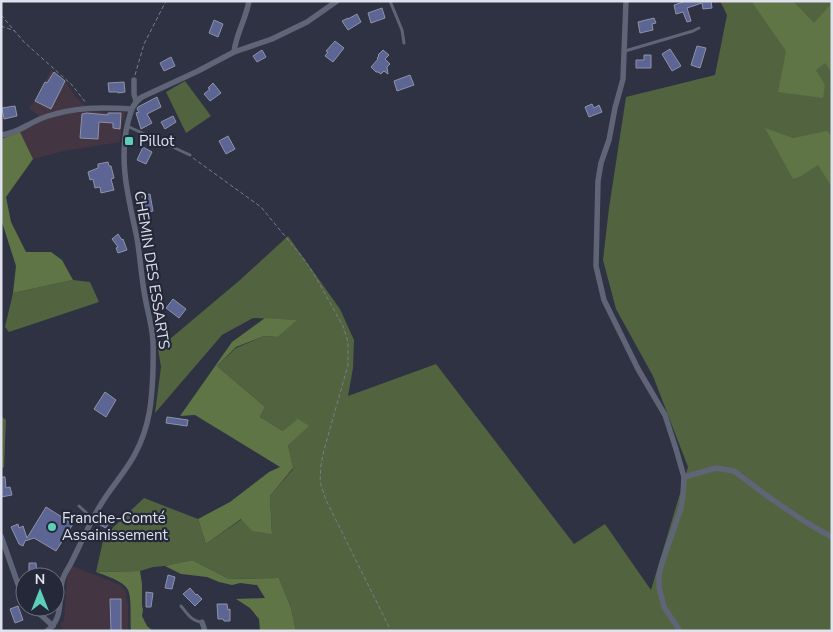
<svg xmlns="http://www.w3.org/2000/svg" width="833" height="632" font-family="'Nunito Sans',sans-serif">
<rect width="100%" height="100%" fill="#2e3242"/>
<g fill="#443542">
<polygon points="51,70 65,81 76,97 85,106 40,117 29,108 36,99"/>
<polygon points="82,111 126,112 122,125 120,142 64,151 33,159 20,132 41,121 55,116"/>
<polygon points="72,566 113,582 120,585 126,591 128,606 128,631 64,631 60,625 64,620 67,578"/>
</g>
<g fill="#52633f">
<polygon points="720,1 832,1 832,631 296,631 291,608 279,578 229,579 192,560 165,566 153,567 140,571 96,572 104,536 144,498 198,519 206,544 242,519 272,534 270,496 293,469 288,445 283,431 260,417 265,407 217,366 236,348 264,336 278,337 296,320 253,318 222,335 155,413 161,367 158,349 240,280 288,236 340,309 354,340 353,368 348,396 436,364 574,544 605,524 651,590 688,467 653,376 616,309 603,260 609,208 626,97 715,75 727,15"/>
<polygon points="185,81 211,116 186,133 166,92"/>
<polygon points="73,280 90,282 99,302 9,332 5,327 13,293"/>
<polygon points="1,416 6,420 4,467 1,469"/>
</g>
<g fill="#5f7545">
<polygon points="753,1 793,1 814,23 831,4 829,1 832,1 832,73 825,63 816,70 825,85 823,98 778,92 786,51 752,2"/>
<polygon points="765,128 793,138 827,131 832,137 832,187 818,165 801,176 793,179"/>
<polygon points="20,132 33,159 6,197 11,222 26,252 51,252 62,260 73,280 13,293 16,266 1,219 1,139"/>
<polygon points="265,318 297,320 278,337 264,336 236,347 217,366 265,407 260,417 283,431 298,419 309,426 288,445 293,468 270,496 272,534 252,531 241,519 206,544 198,519 230,502 269,472 280,467 195,415 180,416 232,342"/>
<polygon points="192,560 229,579 279,578 291,608 296,631 260,631 259,619 250,608 236,599 265,598 257,585 240,583 232,585 219,582 207,577 181,574 165,566"/>
<path d="M140,571L142,584V605L143,610L142,616L147,626L153,631H131C130,621 132,598 128,590C124,581 104,575 96,572Z"/>
</g>
<g fill="#5c6594" stroke="#8f93a7">
<polygon points="686,1 711,1 712,8 703,9 702,3 687,8 691,21 687,22 683,12 676,14 674,5"/>
<polygon points="382,8 385,18 371,23 368,13"/>
<polygon points="357,14 361,22 348,30 342,21 348,18 348,19"/>
<polygon points="654,18 656,23 652,24 653,30 640,33 638,22"/>
<polygon points="214,20 223,24 218,37 209,33"/>
<polygon points="335,41 344,48 333,62 325,56 328,52 326,51"/>
<polygon points="697,46 706,48 700,68 691,65"/>
<polygon points="670,49 681,66 672,71 662,54"/>
<polygon points="262,50 266,57 257,62 253,56"/>
<polygon points="383,50 389,55 385,59 390,64 387,67 388,74 384,71 381,74 378,72 376,72 371,67 378,59 377,58 379,56 378,55"/>
<polygon points="644,55 651,55 651,68 636,68 636,60 644,60"/>
<polygon points="171,57 175,66 164,71 160,63"/>
<polygon points="54,72 65,81 51,109 35,101 45,82 47,83"/>
<polygon points="410,75 414,85 397,91 394,81"/>
<polygon points="124,82 125,92 118,93 118,92 109,92 108,83"/>
<polygon points="213,83 221,93 210,101 204,94 210,89 208,88"/>
<polygon points="157,97 161,107 147,114 152,123 141,129 136,113 139,112 137,109 138,107"/>
<polygon points="592,104 594,108 599,105 602,112 589,117 585,107"/>
<polygon points="15,106 17,116 4,119 2,108"/>
<polygon points="87,113 108,115 108,113 121,113 120,129 113,128 113,123 99,122 98,139 80,138 82,114"/>
<polygon points="173,116 176,122 165,129 161,122"/>
<polygon points="228,136 235,149 226,154 219,141"/>
<polygon points="143,147 152,152 146,164 137,160"/>
<polygon points="108,162 109,166 111,166 114,178 111,179 114,190 101,193 100,187 95,188 93,179 90,180 88,172 98,168 98,164"/>
<polygon points="150,194 153,211 145,213 142,196"/>
<polygon points="118,234 122,240 123,239 127,250 118,253 116,248 118,247 112,239"/>
<polygon points="173,299 186,309 179,318 166,308"/>
<polygon points="105,392 116,400 106,417 94,409"/>
<polygon points="167,417 188,420 187,426 166,423"/>
<polygon points="1,477 5,477 6,488 10,487 12,495 1,497"/>
<polygon points="46,507 73,524 56,551 34,538 25,541 23,546 19,544 11,527 18,524 19,528 23,526 27,538"/>
<polygon points="99,517 109,522 106,528 96,523"/>
<polygon points="29,563 36,563 37,576 29,577"/>
<polygon points="168,575 175,577 172,589 165,588"/>
<polygon points="190,588 196,595 197,594 202,599 195,606 183,594"/>
<polygon points="146,592 153,593 151,607 146,607"/>
<polygon points="110,599 121,599 121,631 111,631"/>
<polygon points="217,604 227,604 228,610 230,609 230,621 224,621 223,619 218,619"/>
<polygon points="18,606 23,620 15,623 10,609"/>
</g>
<g fill="none" stroke-linecap="round" stroke-linejoin="round">
<g stroke="#797d8a" stroke-width="1" stroke-dasharray="4 2.5" stroke-linecap="butt">
<polyline points="1,15 24,42 72,85 86,103"/>
<polyline points="1,26 15,31"/>
<polyline points="135,75 144,44 166,1"/>
<polyline points="193,158 261,207 303,258 314,274 343,326 348,342 348,365 324,450 321,465 320,482 326,500 391,631"/>
</g>
<g stroke="#606477" stroke-width="3">
<polyline points="390,1 402,30 404,43"/>
<polyline points="625,51 693,31 699,28"/>
<polyline points="127,126 190,155"/>
<polyline points="79,506 92,518"/>
<path d="M181,606C187,613 192,622 202,622"/>
</g>
<g stroke="#606477" stroke-width="5.5">
<polyline points="626,1 623,79 615,108 609,140 601,163 598,181 596,266 604,300 638,369 665,415 676,449 684,477 683,496 681,508 662,563 659,575 659,587 664,607 680,631"/>
<path d="M234,52C236,34 246,19 249,1"/>
<polyline points="134,80 134,94 136,101"/>
<path d="M1,135C17,134 30,122 45,117C75,107 100,107 131,109"/>
<polyline points="684,477 716,468 734,471 770,498 807,523 832,537"/>
<polyline points="1,536 19,587 25,600"/>
<polyline points="32,607 53,626"/>
<polyline points="202,622 205,631"/>
<path d="M47,631C64,618 58,601 62,582C63,576 67,570 70,565C81,544 90,521 103,501C113,485 126,471 135,454C150,426 152,400 153,370C153,357 154,344 152,332C150,318 146,305 144,291C141,273 140,256 137,238C129,200 118,161 128,122C131,111 132,104 142,97L198,71L234,52L272,39L307,22L337,1"/>
</g>
</g>
<g fill="#5dceb9" stroke="#242838" stroke-width="2">
<rect x="124" y="136" width="10" height="10" rx="2.5"/>
<circle cx="52" cy="527" r="5"/>
</g>
<g text-anchor="middle" dominant-baseline="central" stroke-width="4.5" stroke-linejoin="round" paint-order="stroke">
<g font-size="15" fill="#dfe1ec" stroke="#242838" text-anchor="start">
<text x="139" y="141">Pillot</text>
<text x="62" y="518">Franche-Comté<tspan x="62" dy="17">Assainissement</tspan></text>
</g>
<g font-size="15" fill="#dfe1ec" stroke="#242838">
<text transform="translate(152 270) rotate(81)">CHEMIN DES ESSARTS</text>
</g>
</g>
<rect width="833" height="632" fill="none" stroke="#dfe1ec" stroke-width="5"/>
<g transform="translate(40 592)"><circle r="24" fill="#242838" stroke="#6f7280"/>
<path d="M0-4L9 19L0 12L-9 19Z" fill="#5dceb9"/>
<text y="-8" font-size="14" font-weight="bold" text-anchor="middle" fill="#dfe1ec">N</text>
</g>
</svg>
